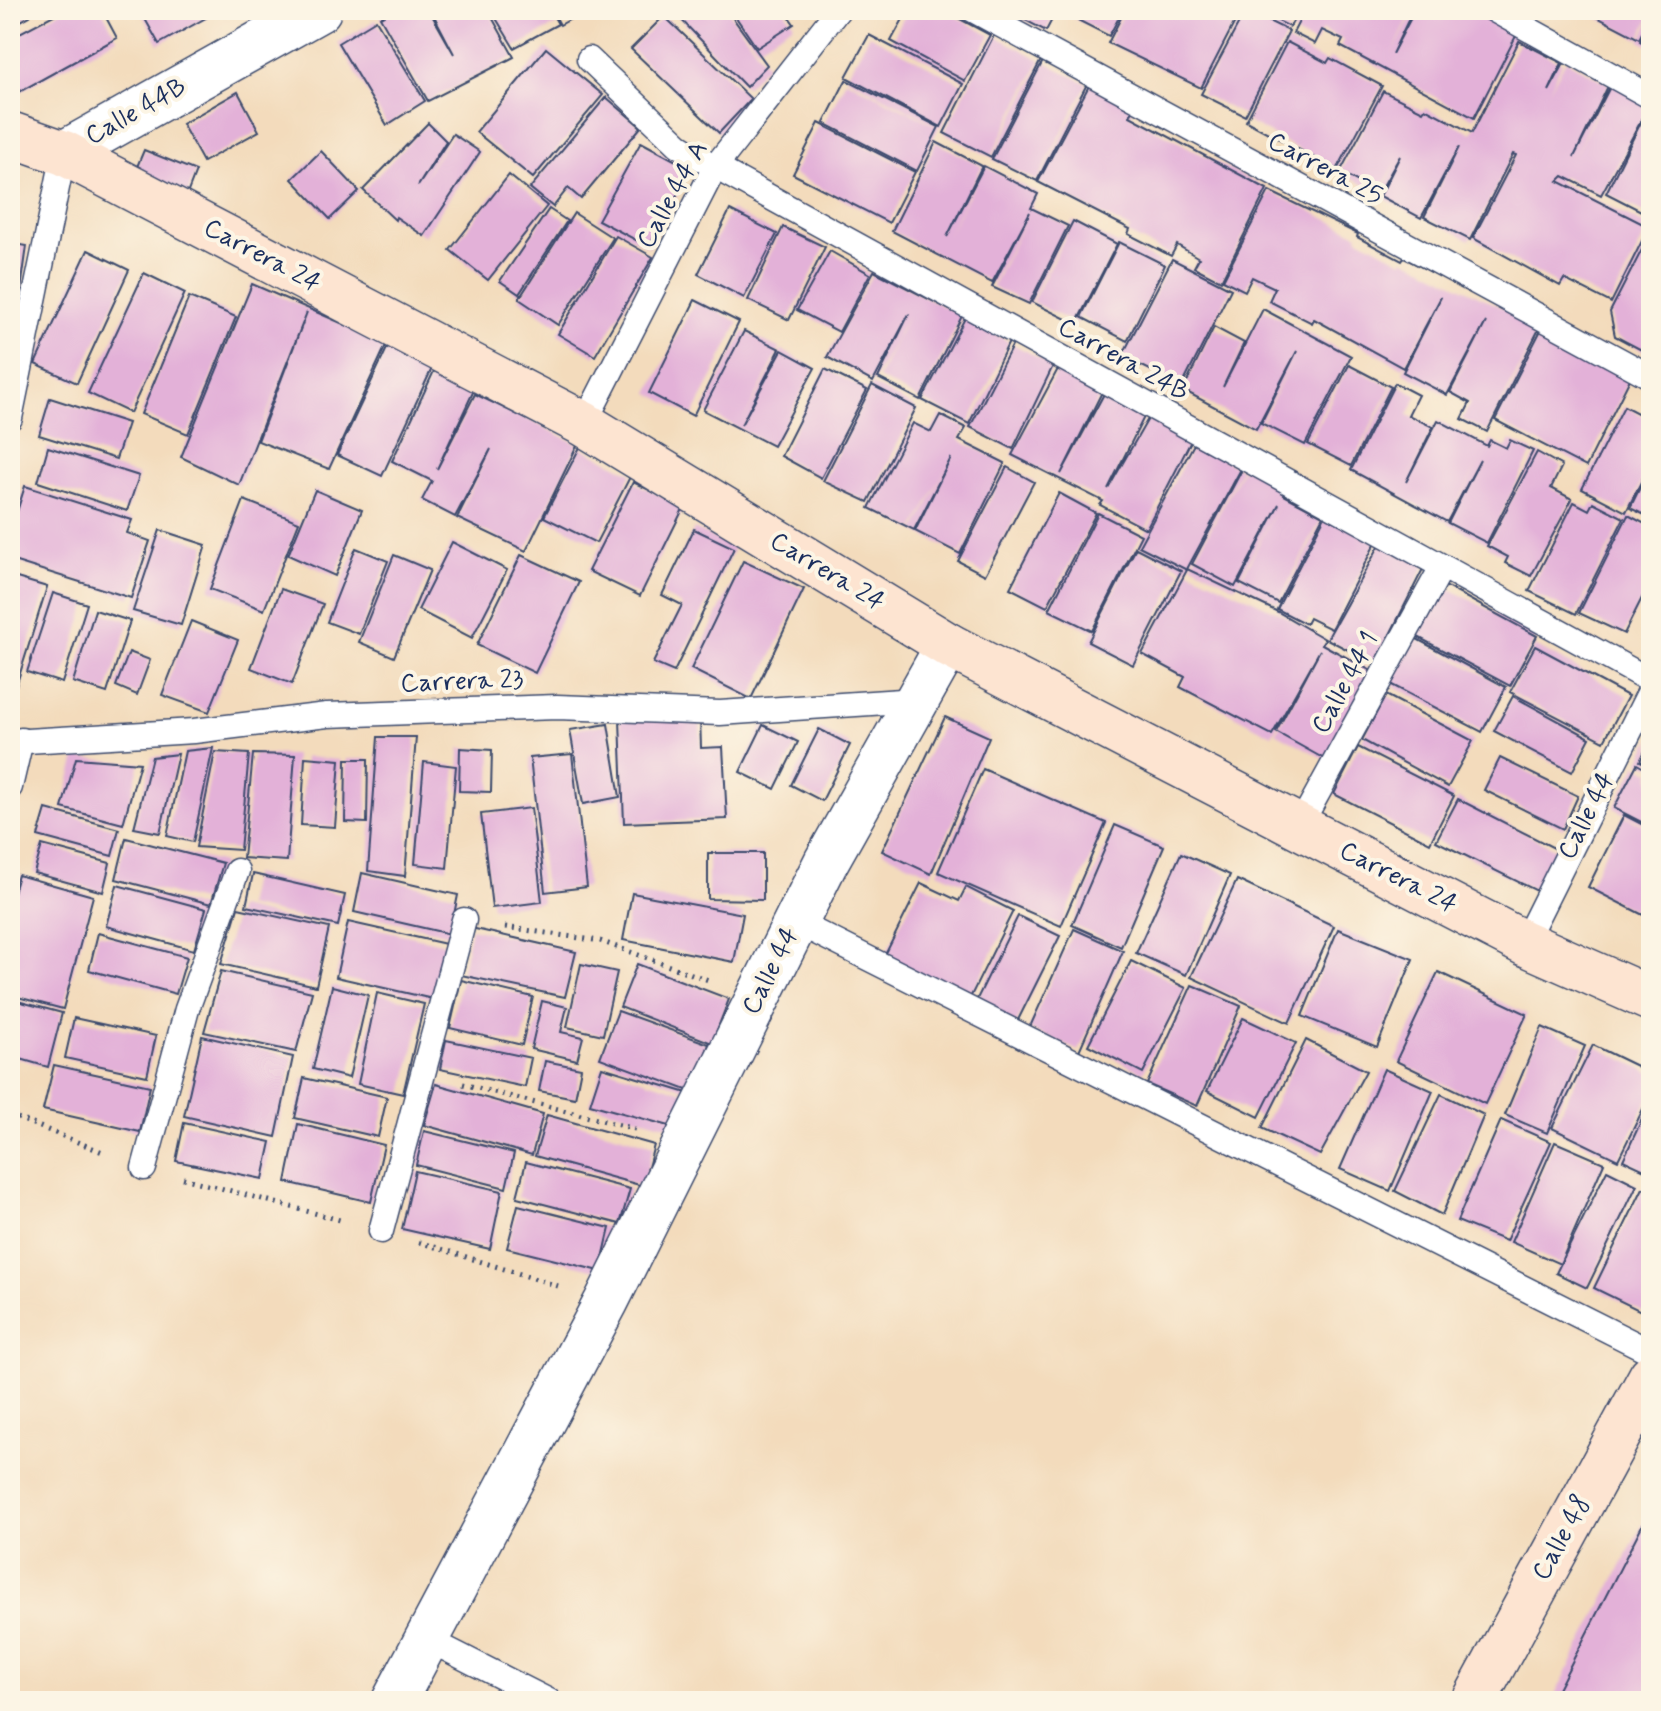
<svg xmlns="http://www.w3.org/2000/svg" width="1661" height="1711" font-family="Mynerve,sans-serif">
<rect width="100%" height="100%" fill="#fcf5e5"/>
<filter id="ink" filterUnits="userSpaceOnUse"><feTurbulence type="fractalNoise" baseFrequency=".0125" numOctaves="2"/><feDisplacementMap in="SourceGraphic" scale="16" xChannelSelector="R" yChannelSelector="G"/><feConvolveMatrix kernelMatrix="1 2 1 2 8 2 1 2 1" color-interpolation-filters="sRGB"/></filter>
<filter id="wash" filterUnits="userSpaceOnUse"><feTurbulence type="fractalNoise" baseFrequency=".006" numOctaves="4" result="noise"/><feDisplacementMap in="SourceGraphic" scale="32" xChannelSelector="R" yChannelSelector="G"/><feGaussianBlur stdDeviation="1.8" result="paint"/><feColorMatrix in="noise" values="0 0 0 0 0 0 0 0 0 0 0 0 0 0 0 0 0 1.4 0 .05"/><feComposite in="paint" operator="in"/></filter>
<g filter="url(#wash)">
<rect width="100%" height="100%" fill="#f3dbbc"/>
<g id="blocks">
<g fill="#e3b1d8">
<polygon points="10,10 26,10 30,16 10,27"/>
<polygon points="63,10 102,10 117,38 10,97 10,38"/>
<polygon points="140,10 220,10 159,44"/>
<polygon points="393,10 429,10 454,54 431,10 488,10 514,57 428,101 380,17"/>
<polygon points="491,10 550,10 558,24 514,48"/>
<polygon points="552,10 587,10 560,25"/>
<polygon points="672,10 727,10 767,65 746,87"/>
<polygon points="731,10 784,10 794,24 757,48"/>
<polygon points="908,10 943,10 990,35 965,81 891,41"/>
<polygon points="1006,10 1057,10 1046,31"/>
<polygon points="1066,10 1123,10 1109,36 1064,13"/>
<polygon points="1125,10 1241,10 1201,88 1108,43"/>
<polygon points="1246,10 1289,31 1245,116 1201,94"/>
<polygon points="1256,10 1299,10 1290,27"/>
<polygon points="1305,10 1413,10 1392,54 1415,10 1472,10 1517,34 1474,118 1340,46 1343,40 1322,30 1315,44 1293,33"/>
<polygon points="1594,10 1651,10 1651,15 1639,39 1591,14"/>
<polygon points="664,16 751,99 719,133 631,49"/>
<polygon points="1651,19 1651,47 1640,41"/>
<polygon points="376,20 425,101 387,125 338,43"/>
<polygon points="869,35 963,84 941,127 846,77"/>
<polygon points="994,35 1041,60 991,157 944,133"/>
<polygon points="1519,41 1562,63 1549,91 1566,60 1609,84 1574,157 1613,81 1651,100 1651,216 1606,193 1649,106 1601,195 1563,176 1558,181 1649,227 1611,303 1564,279 1560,286 1473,238 1516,155 1513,154 1470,240 1424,217 1459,147 1421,218 1380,196 1400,156 1379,193 1340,172 1383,91 1423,111 1425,108 1472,133"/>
<polygon points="1287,42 1327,63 1330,58 1382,86 1337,170 1246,121"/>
<polygon points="546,48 603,95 533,178 476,132"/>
<polygon points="1043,61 1087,84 1037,181 992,159"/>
<polygon points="846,80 939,127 917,171 824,123"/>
<polygon points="1092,80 1136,103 1130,116 1267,189 1221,281 1194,267 1199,258 1177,245 1171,256 1128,234 1130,229 1038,182"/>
<polygon points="238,92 259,131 203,162 182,124"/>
<polygon points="606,97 641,127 581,199 568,188 553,207 530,188"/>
<polygon points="428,123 446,141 418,186 453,134 480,152 424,236 396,217 395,220 363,190"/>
<polygon points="819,123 915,172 889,223 793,174"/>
<polygon points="641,142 691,169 649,247 598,220"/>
<polygon points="936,142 982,166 947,237 984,166 1038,194 1031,208 1068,226 1029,304 992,287 1030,212 992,283 892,231"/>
<polygon points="144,150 196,171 184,202 131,181"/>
<polygon points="321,151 359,191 330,219 292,179"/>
<polygon points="509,175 547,206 488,280 450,250"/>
<polygon points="1269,191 1358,234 1357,237 1402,261 1404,258 1540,327 1487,432 1462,419 1470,403 1450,392 1486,322 1447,395 1403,372 1441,297 1403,368 1314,319 1312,323 1269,301 1275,288 1252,277 1245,291 1223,280"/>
<polygon points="549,209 567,221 519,294 500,281"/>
<polygon points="730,210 777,234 744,298 698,274"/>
<polygon points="574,213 613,238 558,325 519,299"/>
<polygon points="1073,221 1117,244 1076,324 1032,302"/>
<polygon points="783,227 825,247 789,320 748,300"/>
<polygon points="1651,232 1651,355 1615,336 1610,312"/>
<polygon points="616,236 653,257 595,356 558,334"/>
<polygon points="1119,242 1165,265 1127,341 1081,317"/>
<polygon points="10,243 27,246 12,354 10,354"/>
<polygon points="88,250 129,270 77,383 35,364"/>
<polygon points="830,251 870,274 839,332 797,310"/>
<polygon points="1172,259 1231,289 1182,386 1122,356"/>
<polygon points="874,271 962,316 920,400 878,378 909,314 873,382 827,357"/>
<polygon points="144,273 185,293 130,413 88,393"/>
<polygon points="252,284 387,343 329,469 258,441 307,312 239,485 181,457"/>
<polygon points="189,297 236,317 188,434 141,414"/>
<polygon points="695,300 739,322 693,416 649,393"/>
<polygon points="1263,309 1351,356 1305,445 1261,423 1297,351 1256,429 1183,390 1214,327 1244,343 1223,387"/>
<polygon points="965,318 1009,342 969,424 922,400"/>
<polygon points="1541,330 1632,375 1586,467 1495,420"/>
<polygon points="744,331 780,349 741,425 782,350 815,368 773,446 703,410"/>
<polygon points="389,344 434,364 382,476 337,455"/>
<polygon points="1013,344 1053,366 1013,449 970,427"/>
<polygon points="1349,365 1391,387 1351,466 1308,444"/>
<polygon points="1059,367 1103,390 1061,474 1105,392 1145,415 1108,489 1149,417 1192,439 1146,529 1100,505 1103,501 1012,455"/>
<polygon points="825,369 867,390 821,478 781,456"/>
<polygon points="434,371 474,390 437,469 475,394 578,444 526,551 457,518 491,449 455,517 422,500 432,481 392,461"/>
<polygon points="1395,383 1418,395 1408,415 1433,427 1406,482 1438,420 1487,446 1490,440 1506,448 1510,440 1533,451 1487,543 1448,523 1480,460 1447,522 1351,470"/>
<polygon points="872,385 916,408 868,502 823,481"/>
<polygon points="50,398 128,423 116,459 39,435"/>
<polygon points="1624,406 1651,420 1651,462 1626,512 1582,489"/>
<polygon points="940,415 966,428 959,440 1005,463 960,554 915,531 951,458 914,530 869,508 913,423 931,432"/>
<polygon points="1194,444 1241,469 1187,569 1278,612 1325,639 1322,644 1375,673 1328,761 1276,732 1320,650 1272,735 1180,687 1185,677 1142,654 1187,570 1139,546"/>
<polygon points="48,447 139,476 127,511 38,482"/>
<polygon points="580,447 632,473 596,543 544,517"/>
<polygon points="1537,452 1562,466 1551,488 1572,499 1531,576 1505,563 1508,557 1487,546"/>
<polygon points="1651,465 1651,518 1630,508"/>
<polygon points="1244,466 1288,488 1284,495 1323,516 1278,603 1239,583 1279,504 1235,587 1192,564"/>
<polygon points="1007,467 1034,482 985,575 958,561"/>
<polygon points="633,482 684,507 640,596 588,571"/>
<polygon points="25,486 132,520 127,533 150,541 131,598 10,560 10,534"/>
<polygon points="315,490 362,510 335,576 288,555"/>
<polygon points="1059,493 1096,513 1047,607 1010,588"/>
<polygon points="244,500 299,522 264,610 210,589"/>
<polygon points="1574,502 1589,510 1593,502 1624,518 1576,614 1529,591"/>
<polygon points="1098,513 1141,535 1092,631 1049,610"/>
<polygon points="1628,515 1651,527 1651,580 1624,634 1579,613"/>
<polygon points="1325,516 1376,542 1331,629 1309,618 1306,624 1277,609"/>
<polygon points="694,529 734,548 674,672 653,663 682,605 662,595"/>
<polygon points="160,530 206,545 181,625 133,611"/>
<polygon points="1383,539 1426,563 1375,664 1327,639"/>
<polygon points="452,542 507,570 472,638 418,610"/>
<polygon points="356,548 388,561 359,634 327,622"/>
<polygon points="1136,548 1181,571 1133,665 1088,642"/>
<polygon points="394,555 430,570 394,657 359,642"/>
<polygon points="521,555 579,582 535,673 477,645"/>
<polygon points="743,561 804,589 751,699 691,669"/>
<polygon points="10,576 47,587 16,686 10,685"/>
<polygon points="1443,585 1537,636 1510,686 1416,636"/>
<polygon points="281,589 323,604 292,684 251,668"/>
<polygon points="53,593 87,604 62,683 27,672"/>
<polygon points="95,610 130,621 107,693 73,682"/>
<polygon points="191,621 238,640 209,712 162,695"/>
<polygon points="1415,638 1506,687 1482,732 1390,684"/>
<polygon points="1535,646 1628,696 1604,741 1510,692"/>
<polygon points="129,652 150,660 137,695 116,686"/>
<polygon points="1386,695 1473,741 1448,787 1362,740"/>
<polygon points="1513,696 1590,738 1572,772 1494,731"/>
<polygon points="700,716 701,748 723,747 727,819 624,823 620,720"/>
<polygon points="945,717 989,737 931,874 882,851"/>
<polygon points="608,724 620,797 583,804 570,730"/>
<polygon points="763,725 798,742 775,789 740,772"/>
<polygon points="819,729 850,745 822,801 791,785"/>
<polygon points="378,737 416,737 405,876 368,871"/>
<polygon points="1651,739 1651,766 1640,761"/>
<polygon points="1358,747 1454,796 1430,843 1334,794"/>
<polygon points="213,748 193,842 167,836 185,751"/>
<polygon points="460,748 492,750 491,792 459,791"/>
<polygon points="215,752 249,754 240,850 196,847"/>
<polygon points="178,754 160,833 134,828 152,757"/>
<polygon points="253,754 295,755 287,861 243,858"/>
<polygon points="572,754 587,887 545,892 530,758"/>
<polygon points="305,757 340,760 335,827 301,825"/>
<polygon points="76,758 140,763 123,824 62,808"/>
<polygon points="1500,758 1578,796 1563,829 1484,790"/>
<polygon points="346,759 368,759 367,823 345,822"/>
<polygon points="424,762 456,766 447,868 415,864"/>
<polygon points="1637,764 1651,772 1651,827 1614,808"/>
<polygon points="983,769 1106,823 1061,926 938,872"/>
<polygon points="1458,799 1560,851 1539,892 1436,841"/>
<polygon points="531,808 542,902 492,908 481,814"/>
<polygon points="46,809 119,829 112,856 38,836"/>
<polygon points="1624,815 1651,829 1651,919 1588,887"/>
<polygon points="1115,825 1164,846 1121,947 1072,925"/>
<polygon points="126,838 223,863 211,904 116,879"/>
<polygon points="42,845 110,863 103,892 34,873"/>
<polygon points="708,853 763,853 763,900 708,899"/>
<polygon points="1181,853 1230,875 1186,975 1136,953"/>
<polygon points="362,873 458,895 450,934 354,912"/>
<polygon points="253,874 345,895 338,926 246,906"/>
<polygon points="18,875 93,896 63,1009 10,995 10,903"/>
<polygon points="1237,880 1334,926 1289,1023 1191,977"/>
<polygon points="921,883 959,901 966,887 1013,911 969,1000 884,957"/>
<polygon points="117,885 206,909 194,950 106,926"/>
<polygon points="632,893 743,914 734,962 623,940"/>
<polygon points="238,908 329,928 316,986 221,964"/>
<polygon points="1018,916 1060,936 1015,1026 974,1005"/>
<polygon points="348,922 446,944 433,999 336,977"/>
<polygon points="471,928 576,952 565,997 461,975"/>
<polygon points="1074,929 1123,951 1079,1051 1029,1029"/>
<polygon points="1338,929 1413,959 1377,1047 1302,1016"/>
<polygon points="98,933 187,957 176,994 89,970"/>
<polygon points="1131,961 1186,988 1143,1073 1088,1045"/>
<polygon points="581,964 617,972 603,1035 567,1027"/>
<polygon points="637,964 729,999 712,1043 620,1007"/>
<polygon points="221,971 312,992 296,1052 204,1032"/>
<polygon points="1438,972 1527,1014 1485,1104 1396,1061"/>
<polygon points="461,980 533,997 522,1045 450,1028"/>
<polygon points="1192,985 1241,1006 1197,1106 1147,1084"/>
<polygon points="332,986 368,995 349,1078 313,1069"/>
<polygon points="377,993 424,1004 403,1094 358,1084"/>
<polygon points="10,999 62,1013 48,1067 10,1056"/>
<polygon points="542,1001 567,1007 561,1032 583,1037 577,1060 531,1049"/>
<polygon points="618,1011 709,1044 692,1092 600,1058"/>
<polygon points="74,1018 156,1036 147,1076 65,1058"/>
<polygon points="1243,1018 1296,1043 1259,1117 1207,1091"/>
<polygon points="1542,1027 1585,1046 1547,1133 1505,1115"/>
<polygon points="202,1036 293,1057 276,1137 184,1116"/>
<polygon points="446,1040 531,1058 525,1087 440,1069"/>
<polygon points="1306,1040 1366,1071 1320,1155 1262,1128"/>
<polygon points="1593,1045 1651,1073 1651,1093 1618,1160 1552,1128"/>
<polygon points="545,1061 581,1068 575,1098 539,1091"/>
<polygon points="54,1065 150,1086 140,1132 43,1110"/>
<polygon points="602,1067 687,1093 673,1127 590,1104"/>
<polygon points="1384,1069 1433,1091 1390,1191 1340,1169"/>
<polygon points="304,1078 387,1097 378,1137 295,1118"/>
<polygon points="436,1084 543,1114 532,1155 424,1125"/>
<polygon points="1441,1094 1484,1115 1442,1215 1395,1191"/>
<polygon points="1651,1100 1651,1173 1623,1160"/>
<polygon points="547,1115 654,1145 643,1186 535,1156"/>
<polygon points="1501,1120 1551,1142 1506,1241 1457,1221"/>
<polygon points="184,1123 271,1142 263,1179 176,1161"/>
<polygon points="298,1124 384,1145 371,1202 286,1182"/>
<polygon points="424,1131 514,1153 506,1188 416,1165"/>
<polygon points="1555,1142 1604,1163 1560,1264 1511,1242"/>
<polygon points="526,1162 630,1189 620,1224 517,1197"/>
<polygon points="1607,1170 1637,1185 1587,1288 1556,1273"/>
<polygon points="415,1171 502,1191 490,1249 402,1229"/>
<polygon points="1643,1188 1651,1191 1651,1316 1594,1288"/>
<polygon points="518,1205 610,1228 600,1271 507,1248"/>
<polygon points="1651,1508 1651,1701 1552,1701"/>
</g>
</g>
</g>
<g filter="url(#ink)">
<use href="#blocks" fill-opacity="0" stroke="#3b496c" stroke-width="2"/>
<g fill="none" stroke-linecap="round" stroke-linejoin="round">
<g stroke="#3b496c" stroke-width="27">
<g id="lane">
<polyline points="973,10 1651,377"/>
<polyline points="1494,10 1651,97"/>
<polyline points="589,59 679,145 715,167 1651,681"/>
<polyline points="10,418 64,153"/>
<polyline points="584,424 715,167 838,10"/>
<polyline points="10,742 194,731 327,715 557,707 720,713 917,700"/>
<polyline points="10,787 21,740"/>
<polyline points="1299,827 1442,567"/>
<polyline points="796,922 1651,1352"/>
<polyline points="1524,943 1651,689"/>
<polyline points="144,1168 187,1009 237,871"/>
<polyline points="381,1231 464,920"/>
<polyline points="427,1639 549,1701"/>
</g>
</g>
<g stroke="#3b496c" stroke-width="47">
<g id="street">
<polyline points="64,153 319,10"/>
<polyline points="394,1701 606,1302 826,862 948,645"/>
</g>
</g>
<g stroke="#3b496c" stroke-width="47">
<g id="secondary">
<polyline points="10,134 64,153 584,424 948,645 1524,943 1651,999"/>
<polyline points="1474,1701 1651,1376"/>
</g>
</g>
<g stroke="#3b496c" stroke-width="5" stroke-dasharray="2 6" stroke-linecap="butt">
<polyline points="505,927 600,941 711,981"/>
<polyline points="463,1084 635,1129"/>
<polyline points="10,1115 105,1153"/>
<polyline points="183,1178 340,1220"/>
<polyline points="419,1242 558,1286"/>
</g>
<use href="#lane" stroke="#fff" stroke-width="24"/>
<use href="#street" stroke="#fff" stroke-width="44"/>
<use href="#secondary" stroke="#fde4d1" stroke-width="44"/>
</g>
</g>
<g text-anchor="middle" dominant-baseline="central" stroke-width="8" stroke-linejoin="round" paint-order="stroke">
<g font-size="26" fill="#1b2f5e" stroke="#fcf5e5">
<text transform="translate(136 112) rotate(-29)">Calle 44B</text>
<text transform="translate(1325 169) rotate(28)">Carrera 25</text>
<text transform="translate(673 195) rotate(-61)">Calle 44 A</text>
<text transform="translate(262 256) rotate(28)">Carrera 24</text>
<text transform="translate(1123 360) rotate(29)">Carrera 24B</text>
<text transform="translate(827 572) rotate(31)">Carrera 24</text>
<text transform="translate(462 682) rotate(-2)">Carrera 23</text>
<text transform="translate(1346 683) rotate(-61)">Calle 44 1</text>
<text transform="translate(1587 816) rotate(-63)">Calle 44</text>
<text transform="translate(1398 878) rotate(27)">Carrera 24</text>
<text transform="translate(771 971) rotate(-63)">Calle 44</text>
<text transform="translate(1562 1538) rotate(-61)">Calle 48</text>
</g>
</g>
<rect width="1661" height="1711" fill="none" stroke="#fcf5e5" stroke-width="40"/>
</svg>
